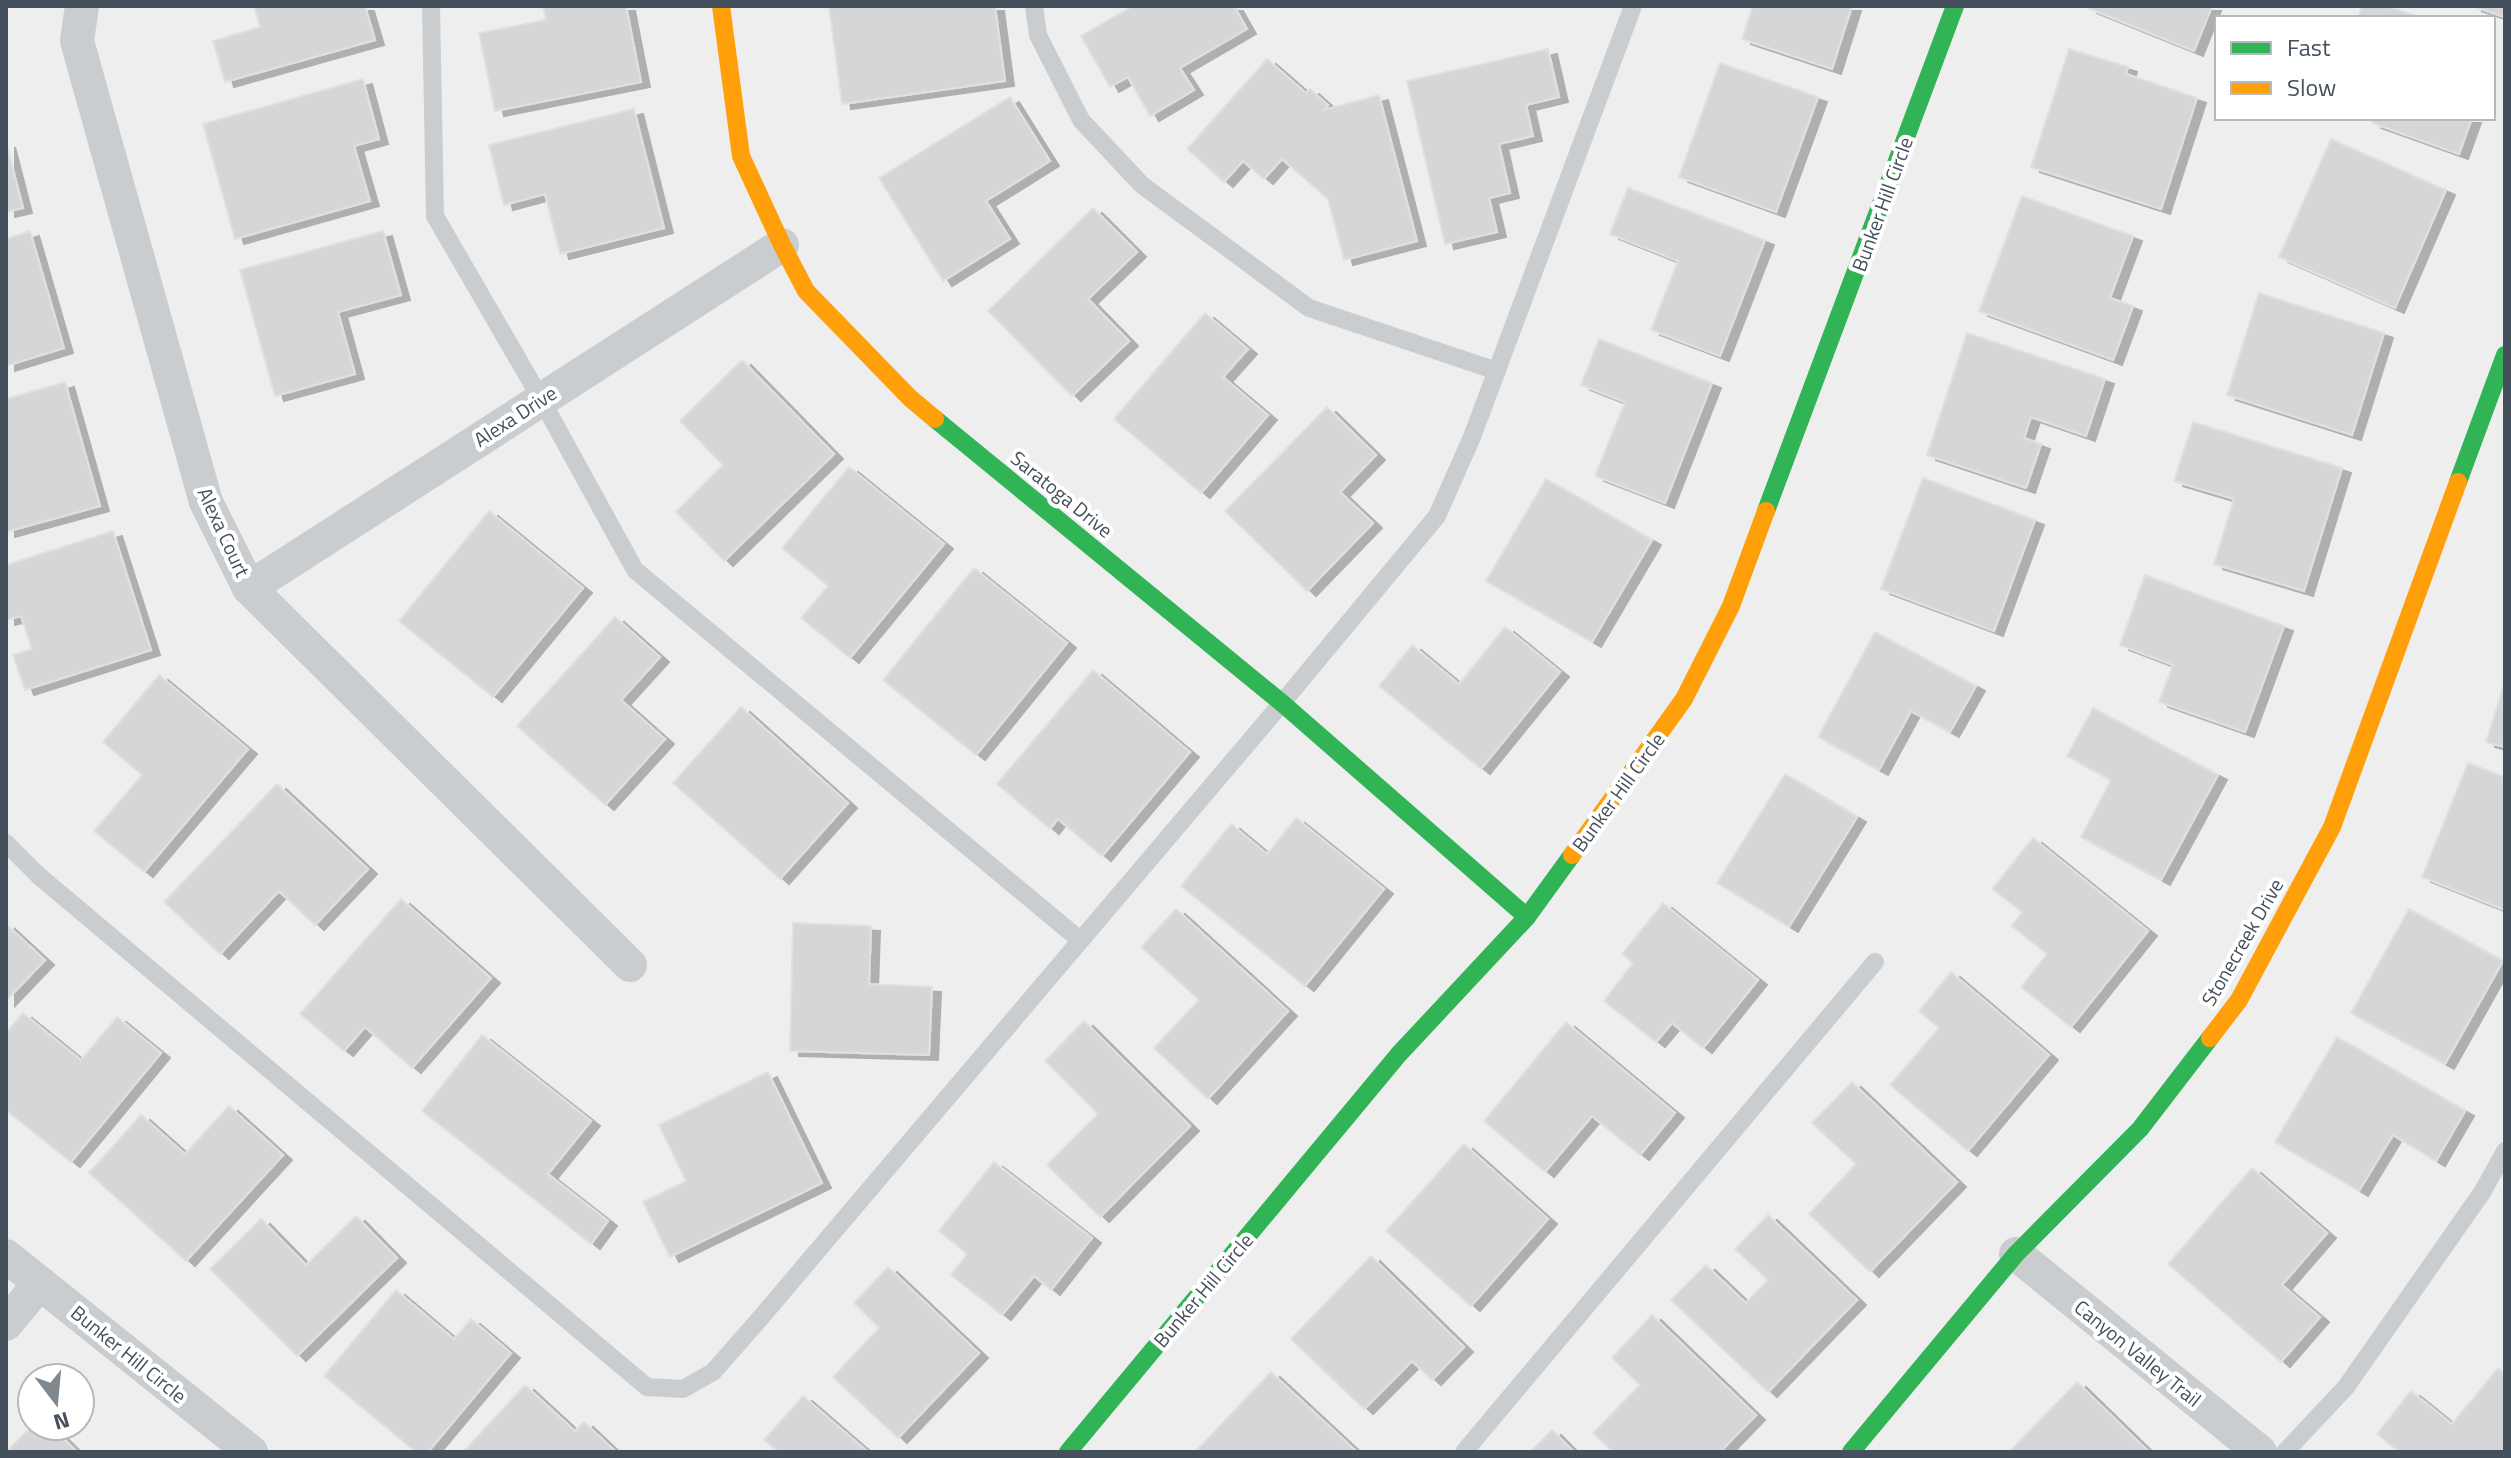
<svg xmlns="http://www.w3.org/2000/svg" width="2511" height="1458" font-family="'Titillium Web',sans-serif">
<defs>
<filter id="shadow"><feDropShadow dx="9" dy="5" stdDeviation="0" flood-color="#0004"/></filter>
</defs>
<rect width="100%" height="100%" fill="#efeeee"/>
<g fill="#d6d6d9" stroke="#e0e0e1" stroke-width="2" filter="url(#shadow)">
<polygon points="254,6 365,6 375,40 225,82 213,41 260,27"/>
<polygon points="543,6 626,6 641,82 495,111 479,33 546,20"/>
<polygon points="829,6 995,6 1005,81 842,104"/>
<polygon points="1133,6 1234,6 1247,29 1180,68 1194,90 1150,116 1128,77 1110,87 1081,36"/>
<polygon points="1753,6 1852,6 1832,69 1742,39"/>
<polygon points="2088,6 2212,6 2194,51 2088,8"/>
<polygon points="2362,6 2388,6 2422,18 2358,18"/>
<polygon points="2472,6 2505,6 2505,17"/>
<polygon points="1548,49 1559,97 1526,105 1533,136 1499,144 1510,193 1489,198 1497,232 1445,244 1407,81"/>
<polygon points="2069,49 2128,67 2126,74 2197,98 2161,209 2031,167"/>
<polygon points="1267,59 1306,93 1310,89 1328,105 1324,110 1379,95 1417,241 1344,260 1328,199 1282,159 1264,179 1243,161 1224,182 1187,149"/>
<polygon points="1720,63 1818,97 1776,212 1679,177"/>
<polygon points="363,79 379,139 354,146 370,201 235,239 203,124"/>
<polygon points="1010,97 1050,161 986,201 1010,239 943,281 879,178"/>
<polygon points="634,109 664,228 560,254 545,194 504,205 489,145"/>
<polygon points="2374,118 2472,118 2459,154 2372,123"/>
<polygon points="2331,139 2446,190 2395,308 2279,257"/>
<polygon points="6,142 23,208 6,212"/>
<polygon points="1628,188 1765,240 1720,356 1651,330 1678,261 1610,234"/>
<polygon points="2022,196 2133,236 2110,298 2133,306 2113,360 1979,311"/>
<polygon points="1093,208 1137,252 1088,299 1129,341 1072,396 988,311"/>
<polygon points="30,231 64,348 6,366 6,239"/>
<polygon points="383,231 401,295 338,312 355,374 275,396 240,270"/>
<polygon points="2259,293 2384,333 2352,435 2227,395"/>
<polygon points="1205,313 1248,349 1223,377 1268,415 1201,493 1114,419"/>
<polygon points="1967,333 2105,379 2086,436 2031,417 2024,438 2041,444 2026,488 1927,455"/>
<polygon points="1599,339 1712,383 1665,503 1595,476 1625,402 1581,385"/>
<polygon points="742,360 834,454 724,561 676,512 723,465 680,421"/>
<polygon points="65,382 100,506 6,532 6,399"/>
<polygon points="1327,407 1376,455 1340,492 1373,523 1307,591 1225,511"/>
<polygon points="2193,422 2342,468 2304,591 2214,564 2234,499 2174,481"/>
<polygon points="849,467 944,544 850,658 801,618 828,586 782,548"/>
<polygon points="1923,478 2035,520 1994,631 1881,589"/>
<polygon points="1546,479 1652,540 1592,642 1486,581"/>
<polygon points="489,511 583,588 493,697 399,621"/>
<polygon points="113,531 151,650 25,690 13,655 32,649 21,616 6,620 6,565"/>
<polygon points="974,568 1067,643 976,755 883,680"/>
<polygon points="2145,575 2284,626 2245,732 2159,702 2173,665 2120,645"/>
<polygon points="615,617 660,657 621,700 665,739 605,805 517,726"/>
<polygon points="1505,627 1560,672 1481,769 1379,686 1412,645 1459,684"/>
<polygon points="1875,632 1976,686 1950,732 1911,711 1879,770 1818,737"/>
<polygon points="1093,670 1190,752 1102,856 1058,819 1050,829 997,784"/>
<polygon points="159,675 248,749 144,872 94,831 142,775 103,742"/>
<polygon points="2505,681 2505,747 2486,742"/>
<polygon points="741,707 848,803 780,879 673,783"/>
<polygon points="2093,708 2218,775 2161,880 2081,837 2111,780 2067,756"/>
<polygon points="2468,763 2505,777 2505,910 2422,877"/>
<polygon points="1785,774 1857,817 1789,927 1717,883"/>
<polygon points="277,784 368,869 315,925 279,891 220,954 164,902"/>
<polygon points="1296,818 1384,889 1305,986 1181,886 1231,824 1267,854"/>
<polygon points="2033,838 2148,931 2071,1027 2021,987 2047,954 2012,926 2022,912 1992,889"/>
<polygon points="401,899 491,978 412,1068 365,1027 344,1051 300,1014"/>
<polygon points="1663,903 1758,980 1703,1048 1672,1023 1656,1042 1604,1001 1633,963 1622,954"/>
<polygon points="1176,909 1288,1011 1208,1099 1154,1048 1199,1000 1141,947"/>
<polygon points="2409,909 2503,961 2445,1064 2351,1013"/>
<polygon points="793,923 871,926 869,984 932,987 929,1055 790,1051"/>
<polygon points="6,924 45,960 6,1001"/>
<polygon points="1951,972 2049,1055 1968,1151 1890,1085 1939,1028 1919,1011"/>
<polygon points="23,1013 81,1060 117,1017 161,1053 71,1162 6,1110 6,1033"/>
<polygon points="1084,1021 1190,1126 1100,1217 1047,1165 1098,1114 1045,1061"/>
<polygon points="1566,1022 1675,1113 1640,1155 1592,1116 1545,1172 1484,1121"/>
<polygon points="482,1035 591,1121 548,1174 608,1221 591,1244 422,1111"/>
<polygon points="2337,1037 2465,1111 2436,1161 2393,1135 2359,1191 2275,1142"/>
<polygon points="768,1072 822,1183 670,1257 643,1202 686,1181 659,1125"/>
<polygon points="1852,1082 1957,1182 1870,1272 1809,1214 1856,1164 1812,1123"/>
<polygon points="229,1106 283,1155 186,1261 89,1173 141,1115 185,1154"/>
<polygon points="1464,1144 1548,1219 1471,1306 1386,1231"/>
<polygon points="994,1162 1092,1238 1051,1290 1034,1276 1002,1315 951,1275 967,1254 939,1231"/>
<polygon points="2252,1168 2327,1233 2282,1285 2320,1317 2281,1362 2168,1264"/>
<polygon points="1768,1215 1857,1300 1768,1392 1671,1300 1706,1265 1746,1303 1768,1280 1735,1249"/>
<polygon points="356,1216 397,1258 297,1356 210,1269 261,1219 306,1265"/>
<polygon points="1371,1256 1464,1347 1432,1380 1412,1361 1364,1409 1291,1339"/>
<polygon points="888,1267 979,1353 898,1438 833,1377 879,1328 854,1303"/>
<polygon points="396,1290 454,1339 471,1319 511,1353 428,1452 416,1452 324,1376"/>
<polygon points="1652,1315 1756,1415 1720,1452 1613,1452 1593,1433 1640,1385 1612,1358"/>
<polygon points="2498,1368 2505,1374 2505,1452 2399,1452 2377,1434 2411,1391 2452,1424"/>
<polygon points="1271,1372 1357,1452 1195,1452"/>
<polygon points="2077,1382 2149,1452 2009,1452"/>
<polygon points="525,1385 575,1431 584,1422 616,1452 463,1452"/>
<polygon points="803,1396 868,1452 778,1452 764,1440"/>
<polygon points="32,1426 51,1426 77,1452 6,1452"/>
<polygon points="1552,1430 1574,1452 1530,1452"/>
</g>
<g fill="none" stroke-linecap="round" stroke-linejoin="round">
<g stroke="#cacdcf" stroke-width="18">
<polyline points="431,6 435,216 541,399 635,570 1080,940"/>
<polyline points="1034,6 1038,35 1081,120 1142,185 1309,308 1497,371"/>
<polyline points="6,843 39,876 647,1387 683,1389 713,1372 757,1322 1282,703 1437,516 1472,437 1633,6"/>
<polyline points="1464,1452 1875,962"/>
<polyline points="2285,1452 2346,1387 2483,1191 2505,1151"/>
</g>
<g stroke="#cacdcf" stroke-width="34">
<polyline points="82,6 77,41 206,502 249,588 630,965"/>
<polyline points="249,588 782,245"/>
<polyline points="2016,1254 2260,1452"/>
<polyline points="6,1256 251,1452"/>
<polyline points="6,1324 40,1283"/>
</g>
<g stroke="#30b455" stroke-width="18">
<polyline points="935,419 1282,703 1527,917"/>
<polyline points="2458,482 2505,355"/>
<polyline points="1766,511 1955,6"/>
<polyline points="1068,1452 1399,1054 1527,917 1572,855"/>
<polyline points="1851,1452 2016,1254 2140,1129 2210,1038"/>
</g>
<g stroke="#ff9f0a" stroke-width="18">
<polyline points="721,6 741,156 782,245 806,291 910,398 935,419"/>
<polyline points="1572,855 1684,699 1731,606 1766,511"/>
<polyline points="2210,1038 2239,1000 2332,827 2458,482"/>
</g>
</g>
<g text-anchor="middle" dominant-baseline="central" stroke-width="8" stroke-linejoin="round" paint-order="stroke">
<g font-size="20" fill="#44515c" stroke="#fff">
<text transform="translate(1882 204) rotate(-70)">Bunker Hill Circle</text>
<text transform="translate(515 416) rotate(-33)">Alexa Drive</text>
<text transform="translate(1062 494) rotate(39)">Saratoga Drive</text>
<text transform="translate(224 532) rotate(65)">Alexa Court</text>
<text transform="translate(1618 792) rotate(-54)">Bunker Hill Circle</text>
<text transform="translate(2242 942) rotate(-60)">Stonecreek Drive</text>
<text transform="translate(1203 1290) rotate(-50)">Bunker Hill Circle</text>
<text transform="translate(2138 1353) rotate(39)">Canyon Valley Trail</text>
<text transform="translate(129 1354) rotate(39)">Bunker Hill Circle</text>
</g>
</g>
<rect width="2511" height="1458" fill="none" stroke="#44515c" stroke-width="16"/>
<rect x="2215" y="16" width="280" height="104" fill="#ffffff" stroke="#b4b9be" stroke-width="2"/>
<rect x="2231" y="42" width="40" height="12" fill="#30b455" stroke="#b4b9be" stroke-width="2"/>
<text x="2287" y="56" font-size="24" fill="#44515c">Fast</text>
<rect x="2231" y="82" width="40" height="12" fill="#ff9f0a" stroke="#b4b9be" stroke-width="2"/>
<text x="2287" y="96" font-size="24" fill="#44515c">Slow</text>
<g transform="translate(56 1402) rotate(164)"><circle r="38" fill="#ffffff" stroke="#b4b9be" stroke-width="2"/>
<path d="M0-6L14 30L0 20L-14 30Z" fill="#80888f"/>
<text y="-12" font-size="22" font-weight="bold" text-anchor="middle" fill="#44515c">N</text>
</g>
</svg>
